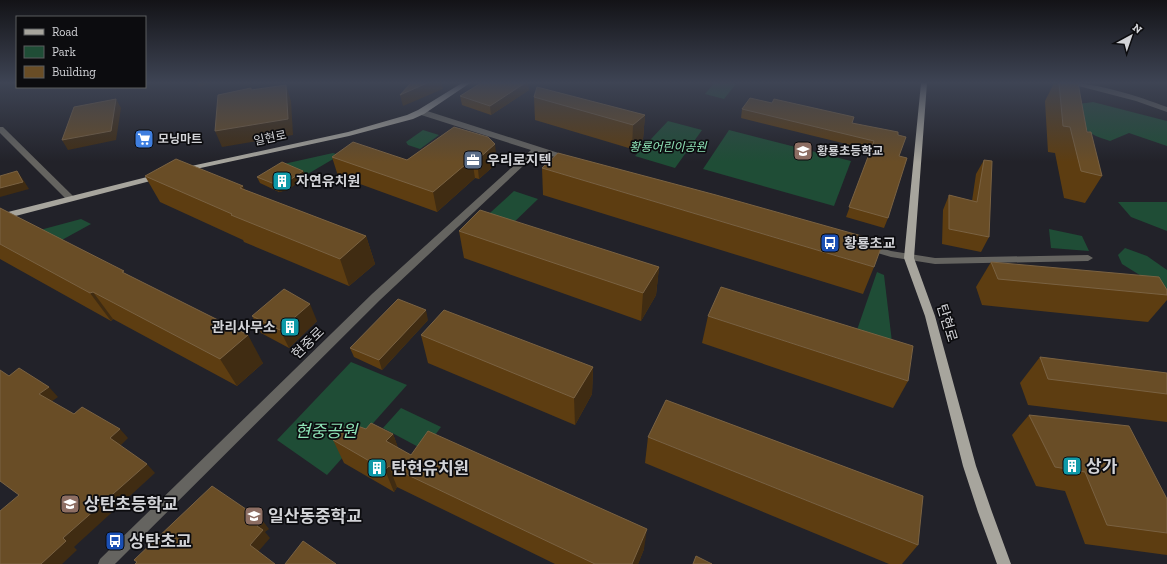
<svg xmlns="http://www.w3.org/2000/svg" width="1167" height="564" font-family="'Zilla Slab','Noto Sans KR',serif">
<rect width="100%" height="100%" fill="#222229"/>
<g fill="#1f4d36">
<polygon points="714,83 736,84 724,99 705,94"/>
<path d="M1093,102L1167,121V146L1129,133L1110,141C1086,133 1082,131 1078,104Z"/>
<polygon points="668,121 702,130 675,168 635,156"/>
<polygon points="423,130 439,135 420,149 408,145 406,142"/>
<polygon points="729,130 851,161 834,206 703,169"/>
<polygon points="333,153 340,155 306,175 279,165"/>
<polygon points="514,191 538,199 505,231 480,222"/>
<polygon points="1118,202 1167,202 1167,231 1131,217"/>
<polygon points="81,219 91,224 60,241 40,230"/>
<polygon points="1049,229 1082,236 1089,251 1051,248"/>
<polygon points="1125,248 1147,256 1167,270 1167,290 1151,282 1122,264 1118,255"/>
<polygon points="877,272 884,275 892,342 857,330"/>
<polygon points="351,362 407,385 327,475 277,440"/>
<polygon points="401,408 441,427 424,450 383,428"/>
</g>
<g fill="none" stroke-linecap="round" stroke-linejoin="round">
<g fill="#656460" fill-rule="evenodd">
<path d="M1067,83C1099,83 1137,96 1167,107V112L1136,101Z"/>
<polygon points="418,110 424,110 571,157 572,159 568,161 538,152 380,300 115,564 98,564 100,559 372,294 531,150 418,114"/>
<polygon points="0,127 3,127 73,196 74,198 73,200 67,200 0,133"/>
<polygon points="867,244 891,251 935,258 1088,255 1093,258 1088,261 935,264 891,257 864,249 862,247 864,245"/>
</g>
<g fill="#a7a59d" fill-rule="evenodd">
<polygon points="462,83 470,83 424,114 413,119 349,136 182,172 178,170 182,168 348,132 407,115 418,110"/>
<polygon points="921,83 927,83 914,258 935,316 976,466 992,512 1011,564 997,564 978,512 963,466 925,316 904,258"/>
<polygon points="159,174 163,176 162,178 0,220 0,214"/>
</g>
</g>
<g fill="#5d3d11">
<polygon points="1054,83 1059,83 1087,132 1102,176 1085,203 1064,198 1055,153 1048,152 1045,101"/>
<polygon points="529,90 491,115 462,105 460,96"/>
<polygon points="534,97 645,115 643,139 632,149 535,120"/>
<polygon points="742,109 852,123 898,135 899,156 888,218 884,228 846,217 871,150 741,118"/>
<polygon points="454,127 497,163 479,179 475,178 437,212 338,176 332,157 407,160"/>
<polygon points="984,160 989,237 981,252 942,244 943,210 949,195 972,201 976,174"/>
<polygon points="542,168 874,267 863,294 543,195"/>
<polygon points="303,171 306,177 287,190 279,192 260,183 257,177"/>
<polygon points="145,176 245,190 366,236 375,264 349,286 244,242 243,240 160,202"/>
<polygon points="0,208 126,274 263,363 237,386 113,319 111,321 0,259"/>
<polygon points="459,231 659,267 656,295 641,321 464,258"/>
<polygon points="991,262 1167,290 1167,300 1148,322 982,305 976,287"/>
<polygon points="252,316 317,321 289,348 261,333"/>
<polygon points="708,316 908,381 893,408 702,343"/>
<polygon points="428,320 382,370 354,357 350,348"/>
<polygon points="421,335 593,367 592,394 575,425 428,363"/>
<polygon points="1040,357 1167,373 1167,422 1028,405 1020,383"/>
<polygon points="1029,415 1167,499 1167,555 1085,544 1065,491 1036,486 1012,435"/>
<polygon points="366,429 393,434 398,448 411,455 644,549 638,564 555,564 397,487 394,492 344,463 333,440"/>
<polygon points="648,437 918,545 902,564 889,564 645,463"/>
</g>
<g fill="#402c12">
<polygon points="197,83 211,83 198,87"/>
<polygon points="427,83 442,83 443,89 403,106 400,95"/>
<polygon points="525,83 528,83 529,90 491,115 490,106"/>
<polygon points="286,85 291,101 293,135 222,147 215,131"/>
<polygon points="116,99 121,108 116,140 68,150 62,140"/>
<polygon points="645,115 643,139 632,149 633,125"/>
<polygon points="495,144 497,163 479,179 477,160"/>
<polygon points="472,159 475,178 437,212 433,192"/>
<polygon points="17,171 22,178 29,189 0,197 0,188"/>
<polygon points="303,171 306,177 287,190 279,192 277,185"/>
<polygon points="243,186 255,213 240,188"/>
<polygon points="366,236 375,264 349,286 340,259"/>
<polygon points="659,267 656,295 641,321 643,293"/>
<polygon points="93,292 113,319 111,321 90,293"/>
<polygon points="310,304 317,321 289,348 280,330"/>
<polygon points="426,310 428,320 382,370 379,360"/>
<polygon points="248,335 263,363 237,386 220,359"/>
<polygon points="593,367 592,394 575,425 574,398"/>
<polygon points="49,387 58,397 48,404 39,394"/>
<polygon points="120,429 128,438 119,447 110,438"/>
<polygon points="393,434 401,456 386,441"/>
<polygon points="147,464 155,473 74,547 77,550 62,564 41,564 63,538"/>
<polygon points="389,466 397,487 394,492 385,470"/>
<polygon points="262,520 269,529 265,532 270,538 257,553 250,545 257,526"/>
<polygon points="647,529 644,549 638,564 632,564"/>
</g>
<g fill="#694d26" stroke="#7a6242">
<polygon points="411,83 427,83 400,95"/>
<polygon points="481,83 525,83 490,106 460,96"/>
<polygon points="1059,83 1078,83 1087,132 1091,132 1102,176 1081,171 1070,127 1063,126"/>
<polygon points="286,85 288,119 215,131 218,95 251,88 251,90"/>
<polygon points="537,87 645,115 633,125 534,97"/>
<polygon points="750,98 772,103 774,99 854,117 852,123 898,132 898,135 906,137 899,156 907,158 888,218 849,207 874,141 742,109"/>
<polygon points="116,99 111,131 62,140 74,107"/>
<polygon points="454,127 488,137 495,144 477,160 472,159 433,192 332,157 353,142 407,160"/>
<polygon points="558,153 716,195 883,242 874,267 542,168"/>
<polygon points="176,159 243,186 240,188 366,236 340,259 231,215 232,214 145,176"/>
<polygon points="984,160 992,161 989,237 949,229 949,195 977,202"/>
<polygon points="282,162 303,171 284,184 277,185 257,177"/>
<polygon points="17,171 23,182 0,188 0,176"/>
<polygon points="0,208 124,271 122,272 248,335 220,359 93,292 90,293 0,244"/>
<polygon points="480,210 659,267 643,293 459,231"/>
<polygon points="991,262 1159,277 1167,290 1167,295 998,279"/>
<polygon points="721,287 913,346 908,381 708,316"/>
<polygon points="284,289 310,304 280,330 252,316"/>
<polygon points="398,299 426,310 379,360 350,348"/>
<polygon points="444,310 593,367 574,398 421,335"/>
<polygon points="1040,357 1167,373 1167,394 1048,379"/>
<polygon points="19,368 49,387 39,394 74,414 82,407 120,429 110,438 147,464 63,538 66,541 41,564 0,564 0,511 19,495 0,481 0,370 9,376"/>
<polygon points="666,400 923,496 918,545 648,437"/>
<polygon points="1029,415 1129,426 1167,499 1167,533 1107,525 1085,472 1055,467"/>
<polygon points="349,423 366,429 371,423 393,434 386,441 411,455 428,431 647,529 632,564 595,564 389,466 385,470 333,440"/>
<polygon points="212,486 262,520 257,526 263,530 250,545 275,564 135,564 137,562 134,560"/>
<polygon points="303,541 336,564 285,564"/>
<polygon points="696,556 712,564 693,564"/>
</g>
<linearGradient id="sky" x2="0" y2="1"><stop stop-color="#131317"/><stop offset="0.51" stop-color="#3e4454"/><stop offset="1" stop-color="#3e4454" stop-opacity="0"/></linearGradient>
<rect width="1167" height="162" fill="url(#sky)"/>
<defs>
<g id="supermarket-square" transform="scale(1)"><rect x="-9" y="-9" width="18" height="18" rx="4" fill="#3f7fe0" stroke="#0c0c0f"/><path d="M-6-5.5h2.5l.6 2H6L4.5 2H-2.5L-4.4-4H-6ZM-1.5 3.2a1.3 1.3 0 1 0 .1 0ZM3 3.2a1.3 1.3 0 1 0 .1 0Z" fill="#fff"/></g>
<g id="school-square" transform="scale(1)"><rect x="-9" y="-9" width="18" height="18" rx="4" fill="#8d6e63" stroke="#0c0c0f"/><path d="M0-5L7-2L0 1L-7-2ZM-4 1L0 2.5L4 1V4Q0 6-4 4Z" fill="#fff"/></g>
<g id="office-square" transform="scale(1)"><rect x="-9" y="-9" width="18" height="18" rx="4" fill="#5c6f8a" stroke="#0c0c0f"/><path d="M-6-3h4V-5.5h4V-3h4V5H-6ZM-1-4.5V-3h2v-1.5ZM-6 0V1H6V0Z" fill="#fff"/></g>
<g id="building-square" transform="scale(1)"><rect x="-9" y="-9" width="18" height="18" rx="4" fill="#0f9aa8" stroke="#0c0c0f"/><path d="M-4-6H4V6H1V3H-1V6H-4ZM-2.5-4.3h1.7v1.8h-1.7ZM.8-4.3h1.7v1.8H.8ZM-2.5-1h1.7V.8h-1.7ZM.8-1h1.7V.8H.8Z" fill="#fff"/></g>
<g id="bus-square" transform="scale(1)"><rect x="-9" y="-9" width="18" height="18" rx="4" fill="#1a4fb4" stroke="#0c0c0f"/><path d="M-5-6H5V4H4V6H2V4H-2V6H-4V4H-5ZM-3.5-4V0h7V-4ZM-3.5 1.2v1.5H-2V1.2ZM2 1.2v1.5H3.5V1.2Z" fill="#fff"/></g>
</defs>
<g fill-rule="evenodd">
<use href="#supermarket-square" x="144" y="139"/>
<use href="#school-square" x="803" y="151"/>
<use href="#office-square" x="473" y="160"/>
<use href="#building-square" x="282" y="181"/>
<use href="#bus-square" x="830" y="243"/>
<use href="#building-square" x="290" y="327"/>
<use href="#building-square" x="1072" y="466"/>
<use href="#building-square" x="377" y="468"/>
<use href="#school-square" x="70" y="504"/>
<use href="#school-square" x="254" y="516"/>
<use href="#bus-square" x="115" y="541"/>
</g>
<g text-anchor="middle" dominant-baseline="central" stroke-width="3.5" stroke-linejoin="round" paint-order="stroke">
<g font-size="12" fill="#d2d3d7" stroke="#0c0c0f">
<text transform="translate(270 138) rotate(-12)">일현로</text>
</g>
<g font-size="12" font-weight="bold" fill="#d2d3d7" stroke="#0c0c0f" text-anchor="start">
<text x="158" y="139">모닝마트</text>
<text x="817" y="151">황룡초등학교</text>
</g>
<g font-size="12" font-style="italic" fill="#8ee3b6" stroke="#0c0c0f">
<text x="668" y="147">황룡어린이공원</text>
</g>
<g font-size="14" font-weight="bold" fill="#d2d3d7" stroke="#0c0c0f" text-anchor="start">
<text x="487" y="160">우리로지텍</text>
<text x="296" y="181">자연유치원</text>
<text x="844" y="243">황룡초교</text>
<text x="276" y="327" text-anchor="end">관리사무소</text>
</g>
<g font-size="14" fill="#d2d3d7" stroke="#0c0c0f">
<text transform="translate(947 323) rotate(73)">탄현로</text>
<text transform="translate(308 343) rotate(-44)">현중로</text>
</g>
<g font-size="17" font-style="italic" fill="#8ee3b6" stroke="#0c0c0f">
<text x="326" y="431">현중공원</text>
</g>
<g font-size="17" font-weight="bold" fill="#d2d3d7" stroke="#0c0c0f" text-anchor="start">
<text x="1086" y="466">상가</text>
<text x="391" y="468">탄현유치원</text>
<text x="84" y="504">상탄초등학교</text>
<text x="268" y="516">일산동중학교</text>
<text x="129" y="541">상탄초교</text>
</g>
</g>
<rect x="16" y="16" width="130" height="72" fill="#0c0c0f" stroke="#5b5c5f"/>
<rect x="24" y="29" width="20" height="6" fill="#a7a59d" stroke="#5b5c5f"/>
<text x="52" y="36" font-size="12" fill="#d2d3d7">Road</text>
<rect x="24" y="46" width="20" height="12" fill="#1f4d36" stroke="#5b5c5f"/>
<text x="52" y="56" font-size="12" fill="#d2d3d7">Park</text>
<rect x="24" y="66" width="20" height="12" fill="#694d26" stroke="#5b5c5f"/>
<text x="52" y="76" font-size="12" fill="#d2d3d7">Building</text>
<g transform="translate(1131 36) rotate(40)" stroke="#0c0c0f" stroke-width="3" paint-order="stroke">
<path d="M0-3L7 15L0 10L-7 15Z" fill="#d2d3d7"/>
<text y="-6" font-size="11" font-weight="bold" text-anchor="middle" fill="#d2d3d7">N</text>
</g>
</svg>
